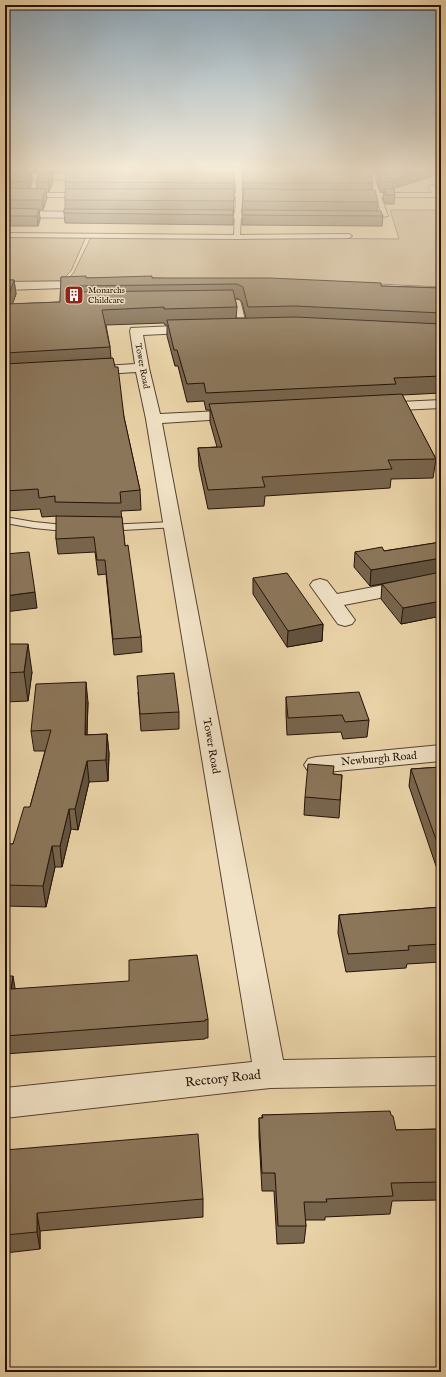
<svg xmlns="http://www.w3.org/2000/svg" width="446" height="1377" font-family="'IM FELL English',serif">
<rect width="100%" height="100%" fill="#e9d2a7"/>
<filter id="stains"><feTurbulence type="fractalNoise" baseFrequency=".005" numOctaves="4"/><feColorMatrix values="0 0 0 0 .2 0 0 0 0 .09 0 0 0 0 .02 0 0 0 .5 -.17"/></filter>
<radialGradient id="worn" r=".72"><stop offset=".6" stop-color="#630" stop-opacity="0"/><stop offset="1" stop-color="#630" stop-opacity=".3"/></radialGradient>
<g fill="#c8b18c" stroke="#76624a">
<polygon points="390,210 441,210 441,287 338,282 67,281 74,272 90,239 98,236 399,239"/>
<polygon points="5,237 83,237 85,239 71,271 61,281 5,282"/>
</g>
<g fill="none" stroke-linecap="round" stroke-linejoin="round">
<g stroke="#56422f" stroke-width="2">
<g id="service">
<polygon points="42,167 47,167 41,176 35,193 83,193 86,195 83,197 5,197 5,193 29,193 35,176"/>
<polygon points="235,167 241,167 242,193 263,193 266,195 263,197 242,197 240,235 349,234 352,236 349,238 237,239 5,237 5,233 234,235 236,197 215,197 212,195 215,193 236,193"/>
<polygon points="361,167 367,167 374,177 380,193 432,193 429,187 432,185 434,186 439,195 436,197 381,197 388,216 383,217 368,177"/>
<polygon points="213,300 240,300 247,328 246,330 240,330 239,328 234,304 216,304 212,302"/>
<polygon points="5,517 34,522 74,526 78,527 80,529 78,531 74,532 34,528 5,523"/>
<polygon points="173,522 177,523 179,525 177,527 105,531 101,530 99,528 101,526 105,525"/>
</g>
</g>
<g stroke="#56422f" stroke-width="2">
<g id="minor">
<polygon points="5,173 95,174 99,177 95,180 5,179"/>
<polygon points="205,174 273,175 277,178 273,181 202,179 201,177"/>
<polygon points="341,174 407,174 411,177 407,180 338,179 337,177"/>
<polygon points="5,211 94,212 99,215 94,218 5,217"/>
<polygon points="204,213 272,213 277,216 272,219 200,218 199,216 200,214"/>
<polygon points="90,281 94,283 96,285 94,287 5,290 5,282"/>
<polygon points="198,325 203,326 204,329 203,332 143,335 149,368 160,414 240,410 245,411 247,414 245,417 240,418 162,423 283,1060 441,1057 441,1085 270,1088 5,1118 5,1088 252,1062 146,419 136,372 89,375 84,374 82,371 84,368 89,367 135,364 130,331 131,328"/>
<polygon points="441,400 441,408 378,411 373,410 371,407 373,404 378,403"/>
<polygon points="441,574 441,586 344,605 355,620 352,624 345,626 338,624 310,585 313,581 320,579 327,581 337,594"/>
<polygon points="441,745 441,761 316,773 308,771 304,765 308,759 316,757"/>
</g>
</g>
<use href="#service" fill="#f1e2c6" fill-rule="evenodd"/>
<use href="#minor" fill="#f1e2c6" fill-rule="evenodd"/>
</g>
<g fill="#78654d" stroke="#251207" fill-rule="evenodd">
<polygon points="5,167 41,167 37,172 31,172 32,181 29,189 37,189 36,182 46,172 45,167 57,167 56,172 52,172 53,181 49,192 46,192 47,198 43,210 39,210 40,219 38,226 5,226"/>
<polygon points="66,167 234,167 234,198 233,225 65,223 64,213 65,209 65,200 66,189 65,182 67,172"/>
<polygon points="240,167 364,167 363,172 373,183 372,190 378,202 377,211 383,216 382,226 242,225 243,192 243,172 242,172"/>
<polygon points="368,167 441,167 441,173 392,189 395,195 394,204 385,204 383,198 384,192 381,192 377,181 378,172 373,172"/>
<path d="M61,277L86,278H152L381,286L441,288V395L440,393L402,395L436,459L433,478L391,479L390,488L265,496L264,506L208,509L199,467L198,448L217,447L210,422V410H206L204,401L187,402L178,366H175L167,336V325H165L164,323L106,325L110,347L111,358L140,490L141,510L121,511L125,546L141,637L142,652L114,655L106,574L98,575L95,552L58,554L56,539L57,516L42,517L40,509L5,511V280H14L16,294L12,304L60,302ZM237,298L242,302L246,318H236L237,307L235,299Z"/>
<polygon points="441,542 441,616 401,624 381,599 382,584 370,586 354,567 355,552 384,551"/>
<polygon points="253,578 323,624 322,641 287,647 253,594"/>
<polygon points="5,644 32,672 28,701 5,702"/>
<polygon points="138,692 179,712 179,729 141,731"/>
<polygon points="286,697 369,720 367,737 343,739 341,732 287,735 286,714"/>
<polygon points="88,702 87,735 107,734 109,754 108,781 89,782 78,830 71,829 62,867 55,867 46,907 5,906 5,844 13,844 30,807 45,751 34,751 31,731"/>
<polygon points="441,767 441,865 436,866 409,786 411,769"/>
<polygon points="333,774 342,775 339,818 304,815 305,797"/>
<polygon points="441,907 441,962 407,964 406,968 346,972 338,933 339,915"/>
<polygon points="5,976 15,989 208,1019 208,1038 205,1038 205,1039 5,1054"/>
<polygon points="262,1115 391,1115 396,1130 441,1129 441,1200 392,1201 390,1214 325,1217 325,1220 305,1220 306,1226 304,1243 277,1244 274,1191 262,1191 259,1136 259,1118 262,1118"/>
<polygon points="5,1150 203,1199 203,1217 40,1231 40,1249 5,1253"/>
</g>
<g fill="#61533f" stroke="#251207">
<polygon points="36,167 41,167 37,172"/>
<polygon points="55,167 57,167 56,172"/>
<polygon points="435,167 441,167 441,173 392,189 393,180"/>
<polygon points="31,171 32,181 28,192 27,182"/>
<polygon points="52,172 53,181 49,192 48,182"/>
<polygon points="46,189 47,198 43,210 42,200"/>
<polygon points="39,209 40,219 38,226 37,216"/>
<polygon points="14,280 16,294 7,320 6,304"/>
<polygon points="73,286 74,300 67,289"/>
<polygon points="441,558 441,573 370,586 371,570"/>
<polygon points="35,592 37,608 5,612 5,596"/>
<polygon points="441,601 441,616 401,624 403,608"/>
<polygon points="5,616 7,627 5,638"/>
<polygon points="323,624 322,641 287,647 288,631"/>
<polygon points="28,644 32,672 28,701 24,672"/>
<polygon points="86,682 88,702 86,755 85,735"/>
<polygon points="107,734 109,754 108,781 106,760"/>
<polygon points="87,761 89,782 78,830 75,809"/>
<polygon points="69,809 71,829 62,867 60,846"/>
<polygon points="52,846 55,867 46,907 43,886"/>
<polygon points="13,976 16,994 11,989"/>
<polygon points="37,1213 40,1231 40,1249 37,1232"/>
</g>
<g fill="#8b765a" stroke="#251207">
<polygon points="415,167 435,167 393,180 393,182 382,182 378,172 411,172 416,169"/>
<polygon points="5,171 31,171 27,182 5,182"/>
<polygon points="40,172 52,172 48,182 36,182"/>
<polygon points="66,172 234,172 234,183 65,182"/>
<polygon points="243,172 369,172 373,183 243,183"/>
<polygon points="5,188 46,189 42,200 5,200"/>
<polygon points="65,189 234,189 234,201 65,200"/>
<polygon points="244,189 375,190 378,202 243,201"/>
<polygon points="384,189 394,189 395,195 386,195"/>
<polygon points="5,208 39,209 37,216 5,216"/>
<polygon points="64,209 233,210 233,215 64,213"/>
<polygon points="242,210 381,211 383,216 242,215"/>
<polygon points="86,276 86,278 152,276 152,278 269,278 381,283 381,286 441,288 441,313 295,306 248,307 243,287 237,284 73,286 67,289 73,292 233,290 237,307 164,309 164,307 102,310 110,347 5,353 5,280 14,280 6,304 60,302 61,277"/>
<polygon points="295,317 441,324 441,376 394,378 396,384 206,393 204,383 187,384 177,350 174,350 167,320"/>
<polygon points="113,358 115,367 118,367 124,417 140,490 120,492 121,503 108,503 55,502 55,496 39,498 38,489 5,491 5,364"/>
<polygon points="402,394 436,459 388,460 392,469 262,477 265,487 208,490 198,448 222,447 209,404"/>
<polygon points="56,516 122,517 125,546 128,545 141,637 113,639 105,560 97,560 94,537 56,539"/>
<polygon points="441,542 441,558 371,570 355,552 382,547 384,551"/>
<polygon points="29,552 35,592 5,596 5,554"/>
<polygon points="441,572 441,601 403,608 382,584"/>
<polygon points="287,573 323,624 288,631 253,578"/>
<polygon points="5,644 28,644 24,672 5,673"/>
<polygon points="174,673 179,712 140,714 137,676"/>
<polygon points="86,682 85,735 107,734 106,760 87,761 75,809 69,809 60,846 52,846 43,886 5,885 5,844 13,844 24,807 30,807 51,730 31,731 36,684"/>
<polygon points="359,692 369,720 345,722 342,715 288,718 286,697"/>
<polygon points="308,764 334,766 333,774 342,775 340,800 305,797"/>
<polygon points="441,767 441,847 439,848 411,769"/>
<polygon points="441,907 441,944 408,946 409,950 348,954 339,915"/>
<polygon points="197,955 208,1019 205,1020 205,1021 5,1036 5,976 13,976 11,989 129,981 129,960"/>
<polygon points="390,1111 391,1115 393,1116 396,1130 441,1129 441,1182 391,1183 393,1196 326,1199 327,1202 304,1202 306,1226 278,1226 275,1173 262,1173 259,1118 263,1118 262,1115"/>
<polygon points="198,1134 203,1199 37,1213 37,1232 5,1235 5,1150"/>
</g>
<linearGradient id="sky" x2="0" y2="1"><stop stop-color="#8da6b8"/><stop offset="0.47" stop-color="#f5ebd7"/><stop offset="1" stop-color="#f5ebd7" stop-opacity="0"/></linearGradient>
<rect width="446" height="359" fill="url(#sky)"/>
<defs>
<g id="building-square" transform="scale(1)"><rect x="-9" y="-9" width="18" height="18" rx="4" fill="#8f2418" stroke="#f1e2c6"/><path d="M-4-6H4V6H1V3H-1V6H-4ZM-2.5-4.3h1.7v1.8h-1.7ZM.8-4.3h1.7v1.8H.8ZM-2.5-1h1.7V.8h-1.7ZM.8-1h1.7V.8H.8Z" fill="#fff"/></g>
</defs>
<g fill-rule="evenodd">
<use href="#building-square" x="74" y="295"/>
</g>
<g text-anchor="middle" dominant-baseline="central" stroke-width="3" stroke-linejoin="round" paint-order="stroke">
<g font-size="9" fill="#251207" stroke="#f1e2c6" text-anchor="start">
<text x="88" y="290">Monarchs<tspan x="88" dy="10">Childcare</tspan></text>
</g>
<g font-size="9" fill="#251207" stroke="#f1e2c6">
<text transform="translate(142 366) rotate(79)">Tower Road</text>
</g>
<g font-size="11" fill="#251207" stroke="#f1e2c6">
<text transform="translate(211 746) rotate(80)">Tower Road</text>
<text transform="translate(379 759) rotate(-5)">Newburgh Road</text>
</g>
<g font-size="13" fill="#251207" stroke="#f1e2c6">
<text transform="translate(223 1079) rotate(-6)">Rectory Road</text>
</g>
</g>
<rect width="446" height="1377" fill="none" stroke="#e9d2a7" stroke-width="20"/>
<rect x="6" y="6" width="434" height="1365" fill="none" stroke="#251207" stroke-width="2"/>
<rect x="10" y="10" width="426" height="1357" fill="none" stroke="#251207"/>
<rect width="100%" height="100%" filter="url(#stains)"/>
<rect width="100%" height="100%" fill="url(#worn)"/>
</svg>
